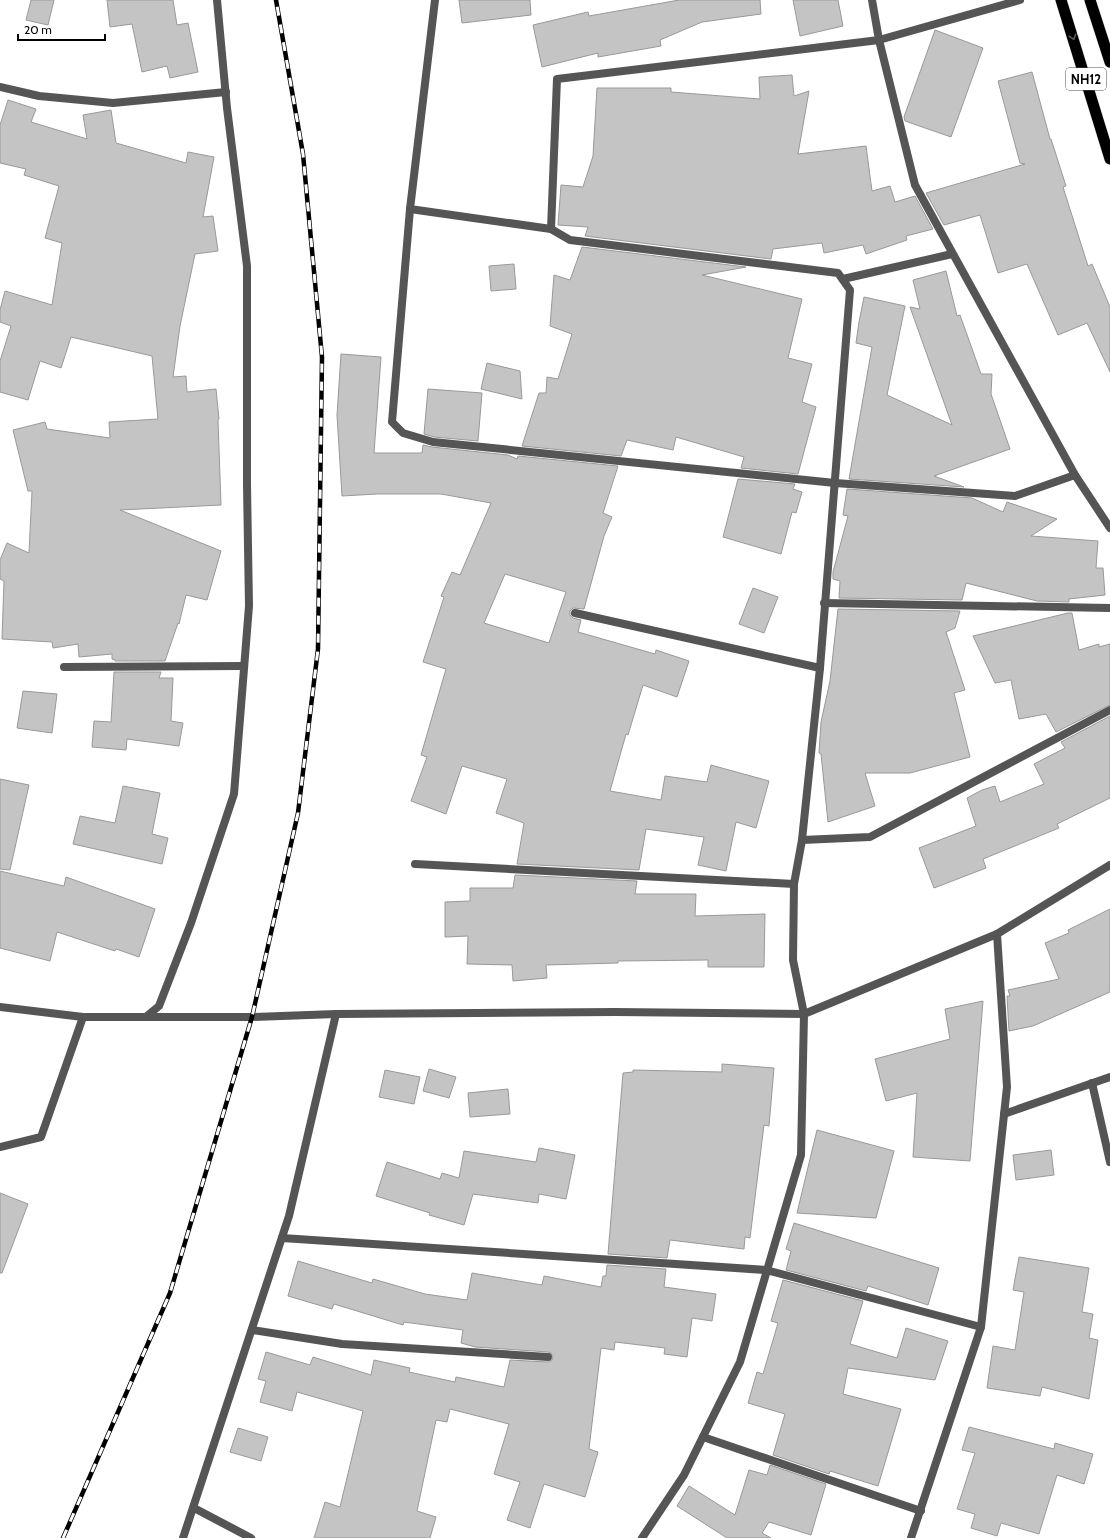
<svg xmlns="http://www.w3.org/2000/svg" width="1110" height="1538" font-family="Cabin,sans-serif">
<rect width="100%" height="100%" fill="#fff"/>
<g fill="#c4c4c4" stroke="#999" fill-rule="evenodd">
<polygon points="31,0 54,0 48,25 26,20"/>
<polygon points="107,0 173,0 177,25 188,23 198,72 170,78 167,66 142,72 132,24 110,27"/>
<polygon points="459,0 530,0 531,15 462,23"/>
<polygon points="679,0 760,0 761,14 702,22 660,40 661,46 598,57 598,53 542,67 533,25 588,12 589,16"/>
<polygon points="793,0 838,0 843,26 800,36"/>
<polygon points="935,30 983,48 951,137 905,121 904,117"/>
<polygon points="1032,72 1050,139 1051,139 1066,186 1063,187 1088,266 1092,264 1110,307 1110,372 1087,323 1058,335 1027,264 998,273 980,215 944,225 926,193 1025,164 1020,163 998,81"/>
<polygon points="792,75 794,96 809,91 798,154 866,146 872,191 890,186 895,202 915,196 933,229 906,236 907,240 866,254 863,245 824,253 822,243 773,249 771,259 585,236 588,227 558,225 561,185 583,187 593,156 597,88 671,88 671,92 760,99 759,77"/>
<polygon points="8,100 36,109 31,122 87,139 83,115 111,110 116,143 186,163 188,152 214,157 203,217 213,216 218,251 195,254 180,326 173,377 186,376 187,392 216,389 219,419 218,420 221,505 120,510 221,551 207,600 186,595 179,624 178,623 165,661 115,661 115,660 112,659 112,654 79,657 78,644 53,648 52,642 2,639 4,581 0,579 0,560 7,543 29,553 32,491 28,491 13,430 45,422 47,429 110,438 109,422 158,419 152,356 71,337 61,368 40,361 28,400 0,392 0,361 11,326 0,322 0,310 5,291 52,305 62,243 45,238 59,186 24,175 26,169 0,163 0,125"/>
<polygon points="582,247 746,267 702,275 802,299 788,358 812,364 802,402 816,407 798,474 741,468 744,457 676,437 673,450 627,440 621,456 522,446 539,393 546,393 547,377 558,379 572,334 550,326 554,275 570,280"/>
<polygon points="514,264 516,289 491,291 489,266"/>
<polygon points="946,271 957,316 960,315 981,374 992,374 991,394 1010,449 934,476 964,487 849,479 872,347 856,343 859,322 864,297 905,306 887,395 952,425 910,307 920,309 913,280"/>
<path d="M341,354L381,357L374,453H422L423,445L432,447L508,455L517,459L518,456L618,466L603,513L612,517L604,536L584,609L573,608L570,611V615L573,618L581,620L578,632L655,654L656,650L689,661L677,697L643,685L628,735L626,734L610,791L661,800L665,776L707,782L711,765L769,781L756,828L736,822L726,871L698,865L704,837L646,829L639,870L517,864L524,823L496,813L507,779L462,766L446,814L411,801L427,757L421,755L446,669L423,662L444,597L441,596L452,572L460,575L491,503L441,494H377L342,496L337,415ZM505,574L566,592L549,643L484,623Z"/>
<polygon points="487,363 520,371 522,399 481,389"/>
<polygon points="428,389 482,393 478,441 434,437 424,434"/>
<polygon points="738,479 795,484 793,489 802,492 796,513 792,512 781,554 723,537"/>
<polygon points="847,489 972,498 1003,512 1007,502 1057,519 1031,536 1098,541 1096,568 1103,568 1105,595 1069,599 1069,602 1037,601 966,583 962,600 839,598 840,581 833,579 833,572 848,516 843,515"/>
<polygon points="753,588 778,597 764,633 739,624"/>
<polygon points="838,609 960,611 955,628 946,632 965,690 954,693 970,757 910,773 865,773 875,806 828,822 821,754 819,753 821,722 830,681"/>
<polygon points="1068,613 1072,613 1079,650 1099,644 1099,647 1110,644 1110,705 1056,732 1046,714 1019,719 1011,680 995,683 973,636"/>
<polygon points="114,672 161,672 159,678 173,678 171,721 183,723 179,746 127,739 126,750 92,747 94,721 111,722"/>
<polygon points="23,691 57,694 52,733 17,728"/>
<polygon points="1110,716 1110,798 1057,824 1059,828 983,859 986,868 934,888 919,848 976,826 967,798 982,790 995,786 1000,802 1044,784 1034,764 1065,748 1061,742"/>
<polygon points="0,779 29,785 10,870 0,869"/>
<polygon points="123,786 160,793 152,834 168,838 162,864 73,844 80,816 115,823"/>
<polygon points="0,871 64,886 66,877 155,909 139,957 116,949 115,951 57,932 50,961 0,948"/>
<polygon points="515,875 637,881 635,894 696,894 695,916 765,914 764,967 708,967 708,960 618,961 618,963 546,965 547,978 513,981 512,965 467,964 468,936 445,937 445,902 470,901 470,888 513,888"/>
<polygon points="1110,909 1110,992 1033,1026 1009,1031 1007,996 1010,996 1008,990 1059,979 1045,943 1069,933 1068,930"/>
<polygon points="983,1001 970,1161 913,1157 917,1093 886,1101 875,1059 950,1039 945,1009"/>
<polygon points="722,1064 774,1068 769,1126 764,1125 750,1238 745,1237 744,1249 670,1240 667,1258 608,1254 623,1073 633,1072 633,1070 722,1072"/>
<polygon points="429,1069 456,1077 449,1098 423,1091"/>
<polygon points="385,1070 420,1077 414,1104 379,1097"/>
<polygon points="508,1089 510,1114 470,1117 468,1093"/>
<polygon points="817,1130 894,1151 876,1218 797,1213"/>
<polygon points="539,1148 575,1155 566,1199 539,1194 538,1203 473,1194 464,1225 429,1215 430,1213 376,1196 387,1162 440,1179 442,1173 459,1178 464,1151 536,1162"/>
<polygon points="1051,1150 1054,1175 1016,1180 1013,1155"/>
<polygon points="0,1193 28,1204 2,1273 0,1273"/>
<polygon points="794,1223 939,1268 928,1305 868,1286 866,1291 786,1270 791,1251 786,1249"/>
<polygon points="1019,1257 1089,1268 1082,1312 1093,1314 1089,1338 1098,1340 1089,1399 1042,1387 1040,1396 987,1388 993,1346 1015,1350 1024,1292 1013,1290"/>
<polygon points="298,1261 372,1283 373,1279 425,1294 467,1300 472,1273 542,1285 544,1276 601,1287 603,1276 606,1276 607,1265 666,1269 664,1287 716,1294 712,1321 692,1318 687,1357 664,1354 665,1348 615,1342 614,1350 601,1348 589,1449 598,1452 585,1497 544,1484 530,1528 507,1520 520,1482 494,1474 509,1424 450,1409 447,1422 436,1420 417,1511 436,1517 430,1538 314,1538 325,1502 340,1507 363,1411 297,1392 292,1411 260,1402 266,1381 258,1379 266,1352 310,1365 313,1357 371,1375 374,1360 410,1368 409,1372 455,1382 456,1377 504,1387 510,1360 548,1362 552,1360 553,1357 551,1353 548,1352 475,1347 461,1343 463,1330 404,1322 403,1325 334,1304 332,1309 288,1296"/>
<polygon points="783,1280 863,1301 850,1344 897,1358 906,1328 948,1341 935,1380 848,1368 843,1394 901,1409 878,1486 830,1471 829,1474 773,1455 785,1414 748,1403 757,1372 763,1374 778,1323 771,1321"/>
<polygon points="969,1427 1054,1449 1055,1443 1093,1454 1084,1484 1057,1475 1039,1534 1001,1523 997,1536 971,1528 975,1514 957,1509 975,1453 962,1450"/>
<polygon points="238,1428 268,1437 261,1461 230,1452"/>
<polygon points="770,1465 826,1484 811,1535 769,1522 762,1533 771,1538 727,1538 677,1506 689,1486 735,1515 749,1470 767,1475"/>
</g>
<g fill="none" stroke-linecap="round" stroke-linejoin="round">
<g stroke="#dbdbdb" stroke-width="12">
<g id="trunk">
<polyline points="1061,0 1110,159"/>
<polyline points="1090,0 1110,62"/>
</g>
</g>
<g stroke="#555" stroke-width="8">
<polyline points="435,0 410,209 551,229 570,240 838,273 850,290 820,668 802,840 794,884 793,960 804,1014 801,1155 740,1362 684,1475 642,1538"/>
<polyline points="872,0 879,40 915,185 1075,475 1110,528"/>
<polyline points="0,87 39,96 113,103 226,92"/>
<polyline points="410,209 392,422 403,433 433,442 835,483 1015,496 1075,475"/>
<polyline points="551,229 557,79 879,40 1020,0"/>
<polyline points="843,279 952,254"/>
<polyline points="824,603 1110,608"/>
<polyline points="575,613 820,668"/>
<polyline points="64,667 244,666"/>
<polyline points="802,840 870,837 1110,710"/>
<polyline points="415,864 794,884"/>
<polyline points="147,1016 159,1006 191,923 234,794 249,606 247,485 247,266 227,108 217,0"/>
<polyline points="1092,1083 1110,1162"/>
<polyline points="1004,1114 1110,1077"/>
<polyline points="0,1147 41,1137 83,1017"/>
<polyline points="282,1238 766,1270 981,1327"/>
<polyline points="252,1330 342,1344 548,1357"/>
<polyline points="703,1437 921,1511"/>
<polyline points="194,1508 251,1538"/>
<polyline points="183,1538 289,1216 336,1014"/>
<polyline points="911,1538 981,1327 1007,1087 997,934"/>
</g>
<polyline stroke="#555" stroke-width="8" points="0,1007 83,1017 252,1017 336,1014 615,1012 804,1014 997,934 1110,865"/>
<use href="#trunk" stroke="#000" stroke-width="11"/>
<g stroke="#000" stroke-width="4.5">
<polyline id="rail" points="63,1538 170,1293 252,1017 298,813 318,649 322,357 303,154 276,0"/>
</g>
<use href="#rail" stroke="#fff" stroke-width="3" stroke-dasharray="9" stroke-linecap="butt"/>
</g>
<defs><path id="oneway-chevron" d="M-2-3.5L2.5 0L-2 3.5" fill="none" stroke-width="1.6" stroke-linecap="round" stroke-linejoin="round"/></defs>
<use stroke="#595959" href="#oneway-chevron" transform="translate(1073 37) rotate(73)"/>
<g text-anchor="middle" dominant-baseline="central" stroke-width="3" stroke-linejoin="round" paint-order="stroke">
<rect fill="#fff" stroke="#4c4c4c" stroke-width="1" x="1066" y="68" width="40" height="22" rx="3"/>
<g font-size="13" font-weight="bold" fill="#000">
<text x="1086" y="79">NH12</text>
</g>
</g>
<path d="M18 34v6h87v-6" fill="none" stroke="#000000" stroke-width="2"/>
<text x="24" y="34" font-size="12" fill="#000000" stroke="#ffffff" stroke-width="3" paint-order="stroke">20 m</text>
</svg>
